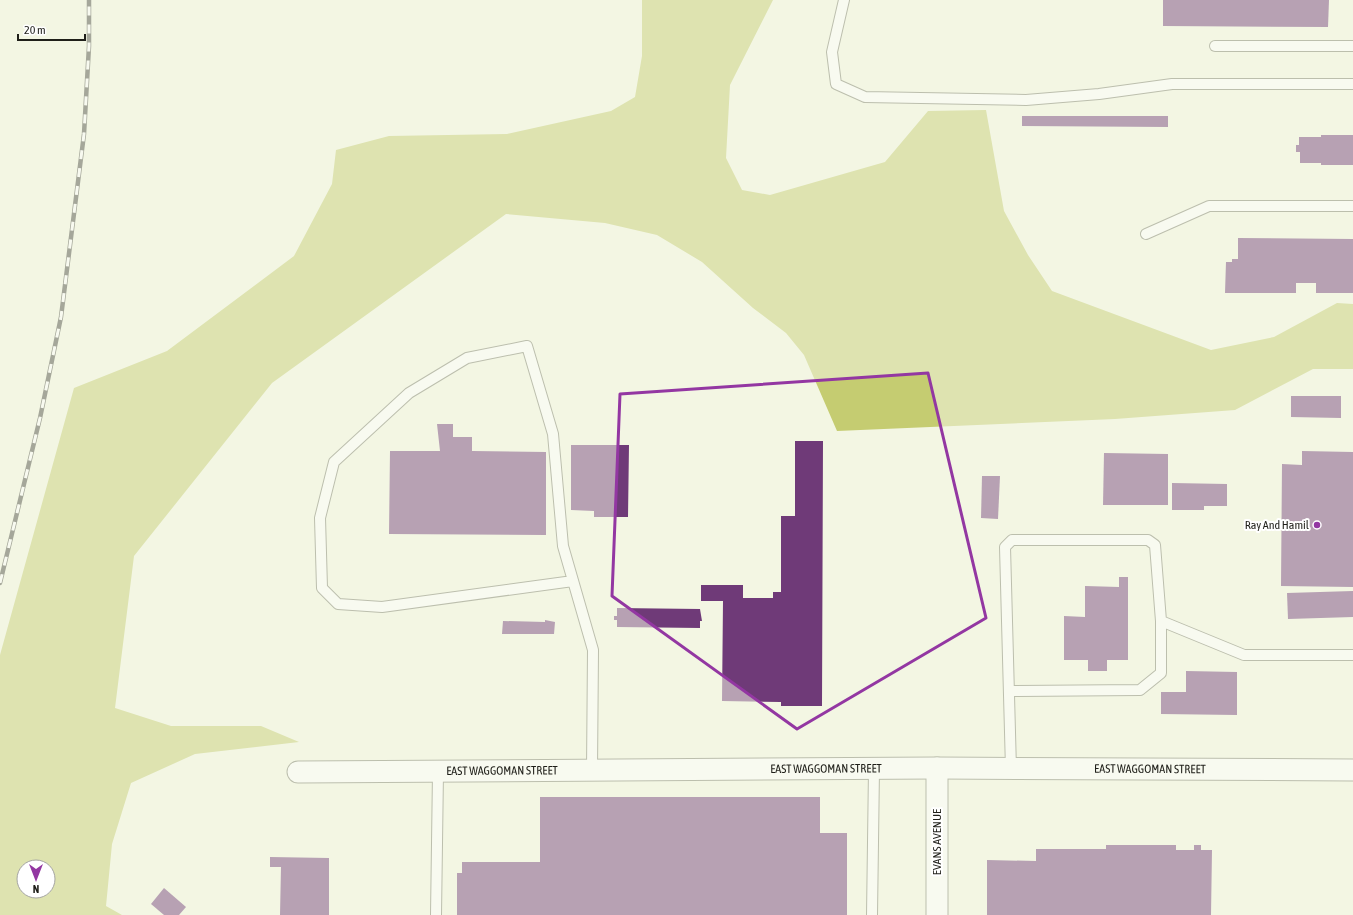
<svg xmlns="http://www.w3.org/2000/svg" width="1353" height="915" font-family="'Asap Condensed',sans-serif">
<rect width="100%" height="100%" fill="#f3f6e3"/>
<path fill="#c5cc71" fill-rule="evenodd" d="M642,0H773L730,85L726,158L742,190L770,195L885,162L928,111L986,110L1004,211L1028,255L1052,291L1211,350L1274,337L1337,303L1353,304V369H1313L1235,410L1115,419L837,431L804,355L786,333L753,308L702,262L657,235L605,223L506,214L272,383L134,556L115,708L171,726H261L299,742L195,754L131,783L112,844L106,906L122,915H0V655L74,388L167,351L294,256L332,184L336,150L389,136L507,134L611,111L635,97L642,56ZM24,867H48V891H24Z"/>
<g fill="#6f3a78">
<polygon points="1163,0 1329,0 1328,27 1163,26"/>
<polygon points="1022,116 1168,116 1168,127 1022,126"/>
<polygon points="1321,135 1353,135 1353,165 1321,165 1321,163 1300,163 1300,152 1296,152 1296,145 1299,145 1299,137 1321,137"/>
<polygon points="1238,238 1353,239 1353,293 1316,293 1316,283 1296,283 1296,293 1225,293 1226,262 1232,262 1232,259 1238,259"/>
<polygon points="1291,396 1341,396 1341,418 1291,417"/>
<polygon points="437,424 453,424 453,437 472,437 472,451 546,452 546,535 389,534 390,451 440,451"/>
<polygon points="795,441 823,441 822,706 781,706 781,702 722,701 723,601 701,601 701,585 743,585 743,598 773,598 773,592 781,592 781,516 795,516"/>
<polygon points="571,445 629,445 628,517 594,517 594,511 571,510"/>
<polygon points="1302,451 1353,452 1353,587 1281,586 1282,464 1302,465"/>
<polygon points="1104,453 1168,454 1168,505 1103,505"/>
<polygon points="982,476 1000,476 998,519 981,518"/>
<polygon points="1172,483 1227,484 1227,506 1204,506 1204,510 1172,510"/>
<polygon points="1119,577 1128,577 1128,660 1107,660 1107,671 1088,671 1088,660 1064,660 1064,616 1085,617 1085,586 1119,587"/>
<polygon points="1353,591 1353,617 1288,619 1287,593"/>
<polygon points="617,608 700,609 702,621 700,621 700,628 617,627 617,620 614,620 614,616 617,616"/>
<polygon points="545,620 555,622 554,634 502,634 503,621 545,622"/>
<polygon points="1186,671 1237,672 1237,715 1161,714 1161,692 1186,692"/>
<polygon points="540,797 820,797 820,833 847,833 847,915 457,915 457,873 462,873 462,862 540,862"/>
<polygon points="1106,845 1176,845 1176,850 1194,850 1194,845 1201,845 1201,850 1212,850 1211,915 987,915 987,860 1036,861 1036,849 1106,849"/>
<polygon points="270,857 329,858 329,915 280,915 281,867 270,867"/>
<polygon points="164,888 186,907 179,915 164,915 151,904"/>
</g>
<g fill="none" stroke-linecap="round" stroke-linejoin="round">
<g stroke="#7b7c6c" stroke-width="12">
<g id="service">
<polyline points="844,0 832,52 836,84 865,97 1026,100 1099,94 1172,84 1353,84"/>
<polyline points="1215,46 1353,46"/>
<polyline points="1146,234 1209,206 1353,206"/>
<polyline points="573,581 382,607 338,604 322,588 320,518 334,462 409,393 467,358 527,346 553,434 563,546 593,650 592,770"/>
<polyline points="1009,691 1140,690 1161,673 1161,621"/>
<polyline points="1011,769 1005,547 1012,540 1148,540 1155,545 1161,621 1244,655 1353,655"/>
<polyline points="436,915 438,772"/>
<polyline points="872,915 874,769"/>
</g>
</g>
<g stroke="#7b7c6c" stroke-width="23">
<g id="minor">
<path id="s1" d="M298,772L937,768L1353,770"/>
<polyline points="937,915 937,768"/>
</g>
</g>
<use href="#service" stroke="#fff" stroke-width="10"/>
<use href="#minor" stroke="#fff" stroke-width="21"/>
<g stroke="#484840" stroke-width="4.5">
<polyline id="rail" points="0,583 40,418 61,317 84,134 89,46 89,0"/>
</g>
<use href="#rail" stroke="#fff" stroke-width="3" stroke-dasharray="9" stroke-linecap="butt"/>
</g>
<path d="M0 0H1353V915H0ZM928,373L986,618L797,729L612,596L620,394Z" fill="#f3f6e3" fill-opacity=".55" fill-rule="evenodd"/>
<path fill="none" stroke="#9337a2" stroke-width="3" stroke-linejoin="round" d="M928,373L986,618L797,729L612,596L620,394Z"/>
<circle fill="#9337a2" stroke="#fff" stroke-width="1.5" cx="1317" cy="525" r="4"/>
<g text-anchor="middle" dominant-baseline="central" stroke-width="4" stroke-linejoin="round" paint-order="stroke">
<g font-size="12" fill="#1f1f19" stroke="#fff" text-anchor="end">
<text x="1309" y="525">Ray And Hamil</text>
</g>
<g font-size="12" fill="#1f1f19" stroke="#fff">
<text stroke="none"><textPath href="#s1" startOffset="528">EAST WAGGOMAN STREET</textPath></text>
<text stroke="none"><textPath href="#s1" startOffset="852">EAST WAGGOMAN STREET</textPath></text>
<text stroke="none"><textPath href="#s1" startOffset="204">EAST WAGGOMAN STREET</textPath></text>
<text transform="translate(937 842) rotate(-90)">EVANS AVENUE</text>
</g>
</g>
<g transform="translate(36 879) rotate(180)"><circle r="19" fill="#ffffff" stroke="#a5a5a3"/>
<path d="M0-3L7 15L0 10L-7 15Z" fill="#9337a2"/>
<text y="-6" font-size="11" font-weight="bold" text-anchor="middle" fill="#1f1f19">N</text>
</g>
<path d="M18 34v6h67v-6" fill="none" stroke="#1f1f19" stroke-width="2"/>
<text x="24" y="34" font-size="12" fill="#1f1f19" stroke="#ffffff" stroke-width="3" paint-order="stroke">20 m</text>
</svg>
